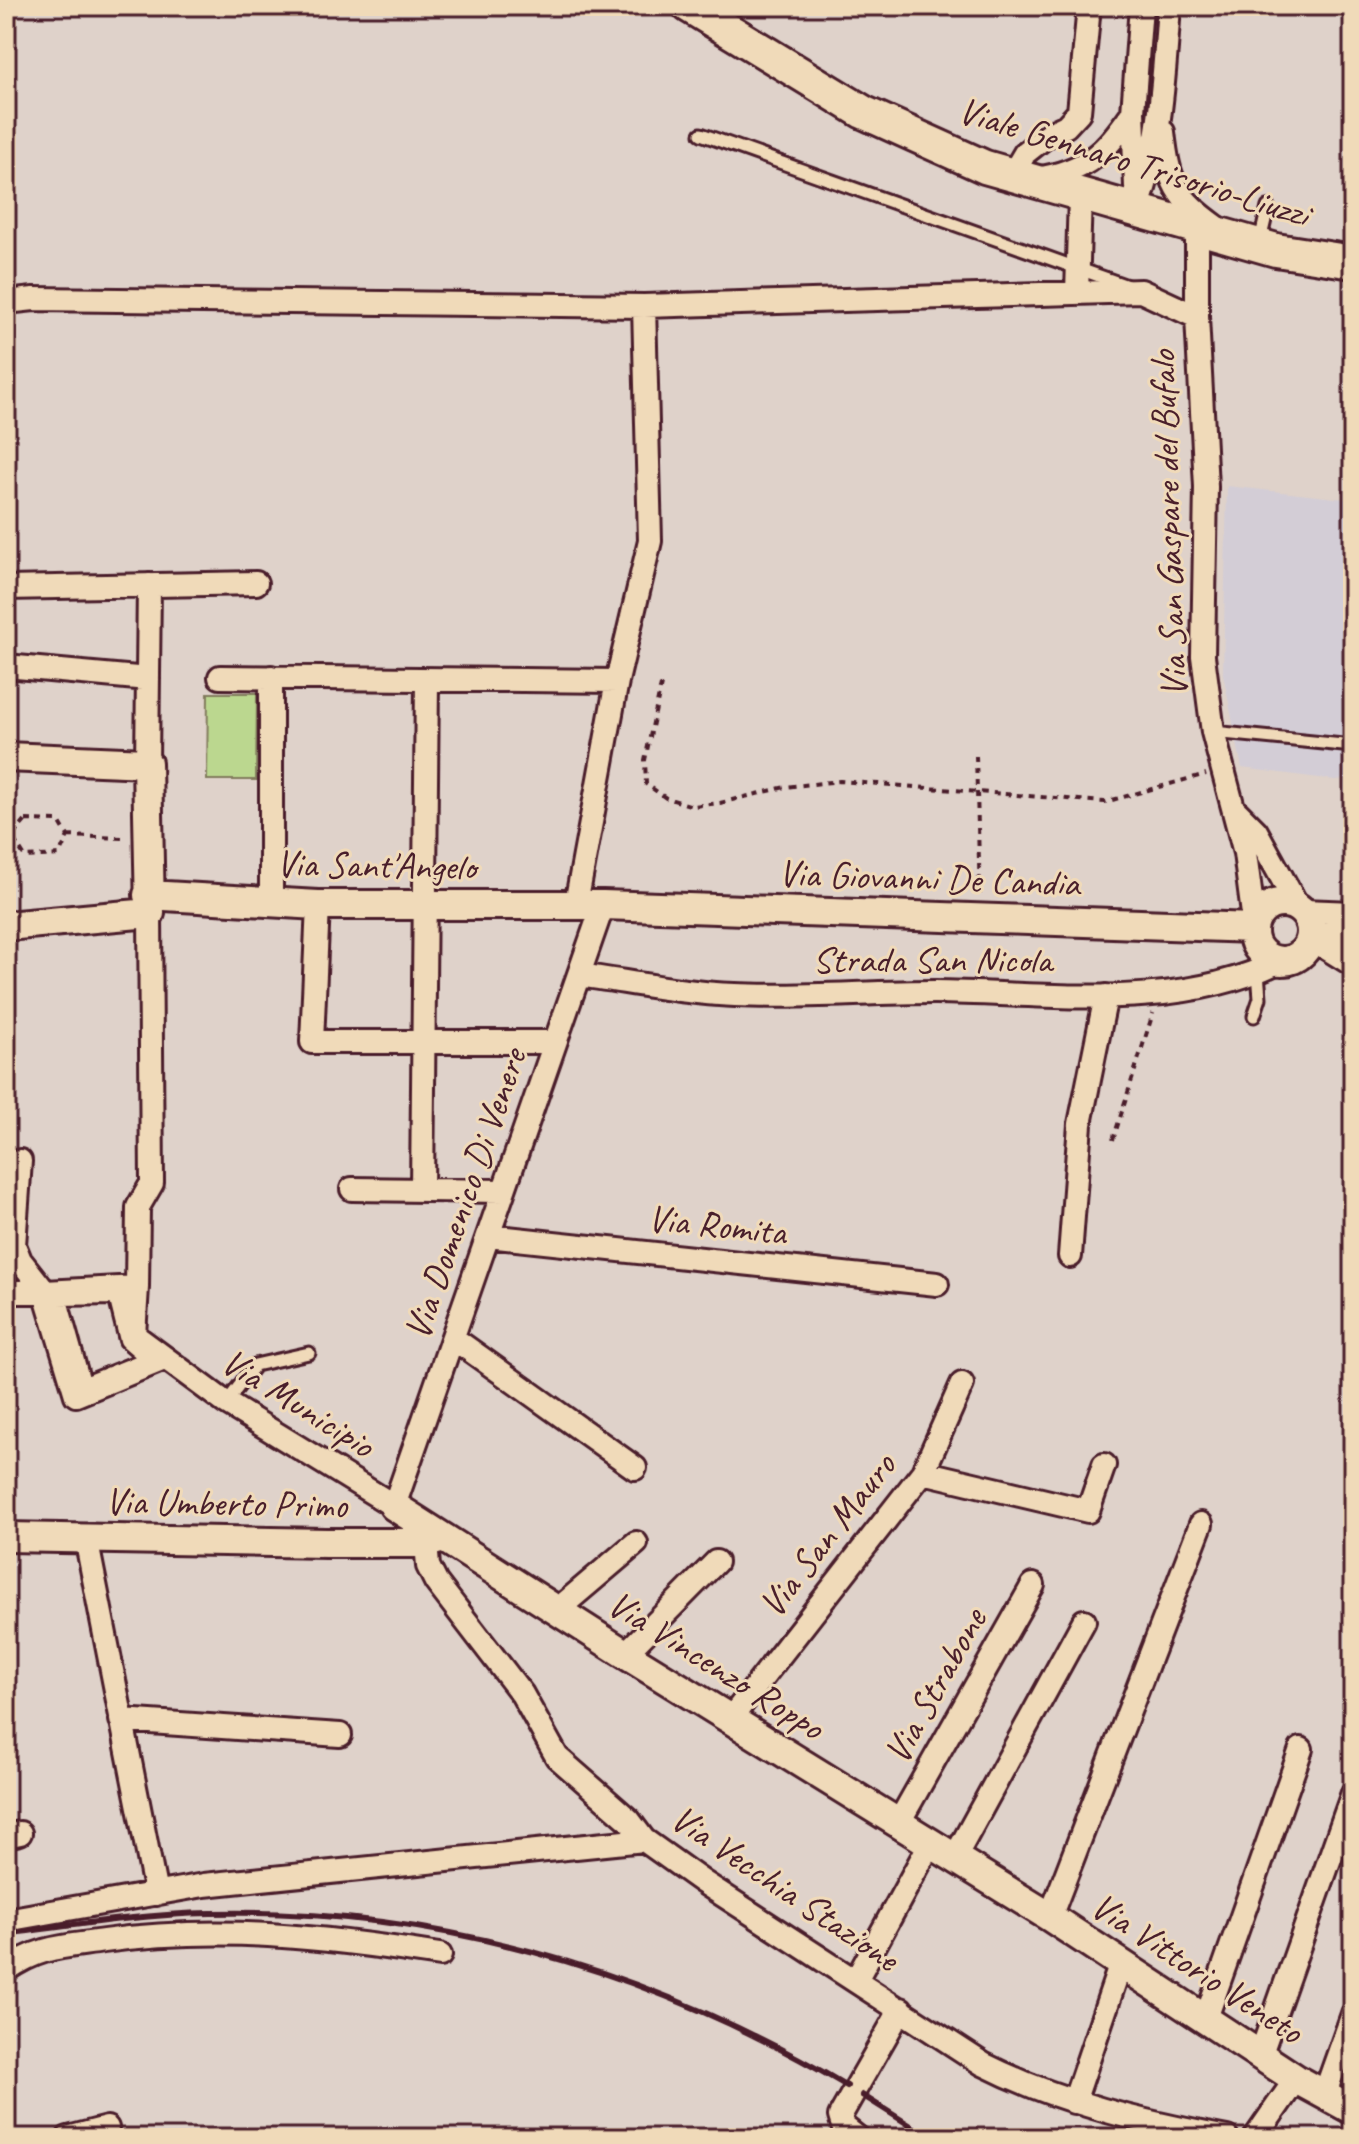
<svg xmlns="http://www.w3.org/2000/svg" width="1359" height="2144" font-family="Caveat,sans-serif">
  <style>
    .built { fill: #d3cdd6 }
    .grass { fill: #bbd78f; stroke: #827b5d; stroke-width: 2 }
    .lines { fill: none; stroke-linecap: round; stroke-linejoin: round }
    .service-casing { stroke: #4a1f2b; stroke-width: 17 }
    .pedestrian-casing { stroke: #4a1f2b; stroke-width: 22 }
    .minor-casing { stroke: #4a1f2b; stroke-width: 28 }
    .tertiary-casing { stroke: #4a1f2b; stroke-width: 34 }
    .secondary-casing { stroke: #4a1f2b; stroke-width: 38 }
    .path { stroke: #4a1f2b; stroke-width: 4; stroke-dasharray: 6 6; stroke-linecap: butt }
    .service { stroke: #f0dab9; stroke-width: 11 }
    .pedestrian { stroke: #f0dab9; stroke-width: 16 }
    .minor { stroke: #f0dab9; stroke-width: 22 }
    .tertiary { stroke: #f0dab9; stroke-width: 28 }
    .secondary { stroke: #f0dab9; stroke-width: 32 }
    .rail { stroke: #4a1f2b; stroke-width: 6 }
    .labels { text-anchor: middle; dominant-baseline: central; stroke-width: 6; stroke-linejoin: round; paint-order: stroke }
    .street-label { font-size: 38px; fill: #4a1f2b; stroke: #f0dab9 }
  </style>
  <rect width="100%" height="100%" fill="#dfd2ca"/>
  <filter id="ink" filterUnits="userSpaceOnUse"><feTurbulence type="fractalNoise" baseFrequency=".0125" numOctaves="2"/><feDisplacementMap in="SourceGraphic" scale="16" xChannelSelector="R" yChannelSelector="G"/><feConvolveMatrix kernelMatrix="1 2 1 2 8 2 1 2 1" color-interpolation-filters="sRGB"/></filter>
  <g filter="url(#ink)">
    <path class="built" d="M 1227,486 L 1353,500 L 1353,778 L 1335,780 L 1242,768 L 1223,674 Z"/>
    <path class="grass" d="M 208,693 L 257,693 L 256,780 L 207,780 Z"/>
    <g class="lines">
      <g class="service-casing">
        <path id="service" d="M 701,134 L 1130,287
          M 1260,241 L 1268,207
          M 1213,732 L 1353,746
          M 1254,1016 L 1260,998 L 1258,972
          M 226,1403 L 255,1365 L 309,1353"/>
      </g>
      <g class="pedestrian-casing">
        <path id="pedestrian" d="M 117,1296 L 128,1340 L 150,1359 L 83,1386 L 58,1297 Z"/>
      </g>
      <g class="minor-casing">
        <path id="minor" d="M 1163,132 C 1169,184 1175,197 1218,228
          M 1012,175 L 1025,153 L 1049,134 L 1066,126 L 1079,112 L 1089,6
          M 1037,179 C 1089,170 1104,153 1133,112
          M 1136,187 L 1133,112 L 1141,6
          M 1136,212 C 1161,146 1164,76 1169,6
          M 1197,230 L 1197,317 L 1206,487 L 1203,656 L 1213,732 L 1245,853 L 1254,922
          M 1077,293 L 1080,196
          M 6,302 L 34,299 L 644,306 L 1141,291 L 1197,317
          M 6,588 L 256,583
          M 6,666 L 148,679
          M 220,677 L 617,681
          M 147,763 L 149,585
          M 1237,812 L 1256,831 L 1298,907
          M 271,902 L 271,677
          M 576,904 L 617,681 L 650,541 L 644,306
          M 318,905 L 312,1042 L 555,1042
          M 1303,911 L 1353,913
          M 1311,935 L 1353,927
          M 579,975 C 630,982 683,993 735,995 C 801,998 868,992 935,992 C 1048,993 1175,1013 1280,961
          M 352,1189 L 503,1191
          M 422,1190 L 427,680
          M 488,1236 L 937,1284
          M 6,1245 L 14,1245 L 20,1161
          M 14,1245 L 20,1260 L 45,1292
          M 1070,1256 L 1080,1124 L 1106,996
          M 137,1287 L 138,1207 L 152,1183 L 150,913
          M 6,1292 L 45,1292
          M 453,1338 L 635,1468
          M 164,1359 L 76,1395 L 45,1292 L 137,1287 L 134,1335 L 226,1403 L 394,1506 L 603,905
          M 923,1472 L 1088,1511 L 1104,1465
          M 86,1538 L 156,1894
          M 426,1543 L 428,1566 L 436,1582 L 522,1694 L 557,1757 L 629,1820 L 644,1840 L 703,1882 L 983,2064 C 1060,2103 1142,2122 1227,2138
          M 557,1610 L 636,1543
          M 625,1654 L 716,1562
          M 731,1718 L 923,1472 L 962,1384
          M 121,1720 L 340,1735
          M 899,1822 L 1033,1585
          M 6,1836 L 20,1833
          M 955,1857 L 1084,1621
          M 1050,1917 L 1201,1524
          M 6,1920 L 204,1885 L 644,1840
          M 6,1970 C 41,1946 63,1947 104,1941 C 222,1925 324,1937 440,1955
          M 856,1980 L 931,1842
          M 1205,2021 L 1301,1749
          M 1260,2056 L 1353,1793
          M 1325,2093 L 1353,2014
          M 1074,2102 L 1121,1963
          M 68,2138 L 107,2128
          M 858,2138 L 843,2126 L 840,2116 L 901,2009
          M 1255,2138 L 1296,2079"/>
      </g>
      <g class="tertiary-casing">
        <path id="tertiary" d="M 6,757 L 147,763 L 150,913 L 6,926
          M 148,895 L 318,905 L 603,905 L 1253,928
          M1253 932a29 29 0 1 1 58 0a29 29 0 1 1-58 0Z
          M 1311,935 L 1353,961
          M 394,1506 L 625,1654 L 1050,1917 L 1296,2079 L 1353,2110
          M 6,1537 L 326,1543 L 426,1543 L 444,1538"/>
      </g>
      <g class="secondary-casing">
        <path id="secondary" d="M 689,6 L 863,112 L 985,167 L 1276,250 L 1353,262"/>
      </g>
      <path class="path" d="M 661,685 L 645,760 L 646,784 L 666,798 L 693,806 L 720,803 L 785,787 L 840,781 L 1105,802 L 1206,774
        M 976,756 L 980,897
        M 26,820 L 59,821 L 68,836 L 59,855 L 25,857 L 12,837 Z
        M 68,836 L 125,838
        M 1113,1140 L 1153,1013"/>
      <use href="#service" class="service"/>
      <use href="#pedestrian" class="pedestrian"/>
      <use href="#minor" class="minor"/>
      <use href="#tertiary" class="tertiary"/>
      <use href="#secondary" class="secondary"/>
      <path class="rail" d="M 6,1934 C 74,1925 143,1914 211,1913 C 440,1908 651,1970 847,2086
        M 862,2095 L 930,2138"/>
    </g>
  </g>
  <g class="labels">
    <g class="street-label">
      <text transform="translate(1134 162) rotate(17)">Viale Gennaro Trisorio-Liuzzi</text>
      <text transform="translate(1168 524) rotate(-92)">Via San Gaspare del Bufalo</text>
      <text transform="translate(376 865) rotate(1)">Via Sant'Angelo</text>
      <text transform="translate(929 878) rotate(2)">Via Giovanni De Candia</text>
      <text x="932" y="959">Strada San Nicola</text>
      <text transform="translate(465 1194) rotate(-71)">Via Domenico Di Venere</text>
      <text transform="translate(717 1225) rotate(6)">Via Romita</text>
      <text transform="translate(298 1403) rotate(32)">Via Municipio</text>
      <text transform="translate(226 1503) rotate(1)">Via Umberto Primo</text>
      <text transform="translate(827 1535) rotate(-52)">Via San Mauro</text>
      <text transform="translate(716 1665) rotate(32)">Via Vincenzo Roppo</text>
      <text transform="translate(935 1686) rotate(-61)">Via Strabone</text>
      <text transform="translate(785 1888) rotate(34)">Via Vecchia Stazione</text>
      <text transform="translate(1197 1968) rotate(33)">Via Vittorio Veneto</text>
    </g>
  </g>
  <rect width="1359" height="2144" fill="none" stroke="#f0dab9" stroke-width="32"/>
  <rect x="16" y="16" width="1327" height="2112" fill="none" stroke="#4a1f2b" stroke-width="3" filter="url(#ink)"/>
</svg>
